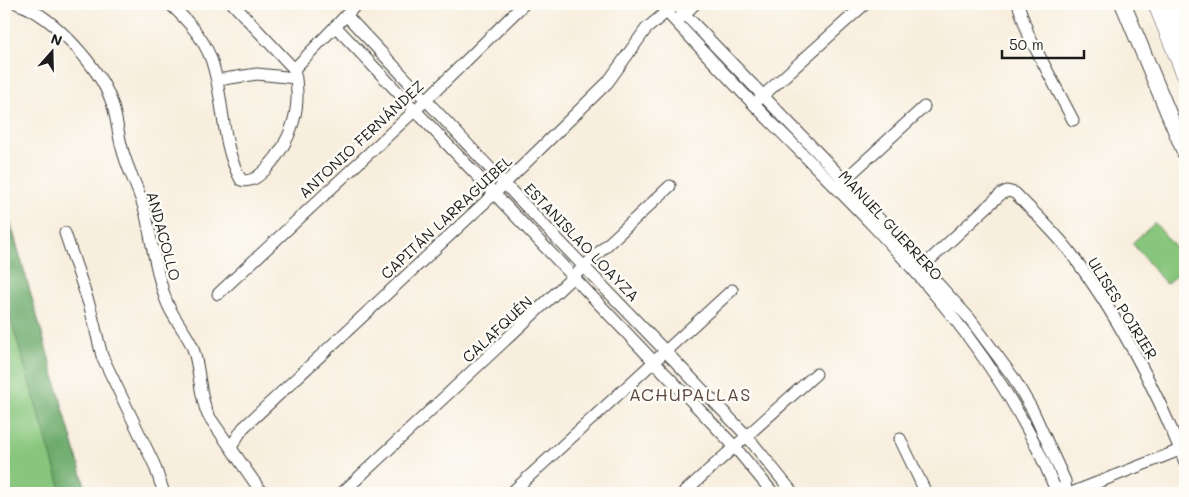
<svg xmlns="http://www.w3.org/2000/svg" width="1189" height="497" font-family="Mali,sans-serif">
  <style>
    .green { fill: #87c67c; stroke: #52714c }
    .forest { fill: #6dab6c; stroke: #446444 }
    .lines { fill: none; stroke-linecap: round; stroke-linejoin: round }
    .minor-casing { stroke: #3d3c39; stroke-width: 13 }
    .major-casing { stroke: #3d3c39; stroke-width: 17 }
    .highway-casing { stroke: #3d3c39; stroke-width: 19 }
    .minor { stroke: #fff; stroke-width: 11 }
    .major { stroke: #fff; stroke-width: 15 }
    .highway { stroke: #fff; stroke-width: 18 }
    .labels { text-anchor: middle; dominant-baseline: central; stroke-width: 5; stroke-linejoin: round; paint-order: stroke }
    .street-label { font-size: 15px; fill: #1c1c1c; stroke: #fdfcf7 }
    .quarter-label { font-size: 18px; letter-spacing: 1px; fill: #5e4a42; stroke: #fdfcf7 }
  </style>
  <rect width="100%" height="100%" fill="#fdfcf7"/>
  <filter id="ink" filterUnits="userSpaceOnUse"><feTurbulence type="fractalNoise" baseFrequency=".02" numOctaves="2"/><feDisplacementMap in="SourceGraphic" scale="10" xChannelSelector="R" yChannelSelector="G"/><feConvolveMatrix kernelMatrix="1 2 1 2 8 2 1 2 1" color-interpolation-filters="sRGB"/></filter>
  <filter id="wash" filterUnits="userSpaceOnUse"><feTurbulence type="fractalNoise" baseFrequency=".0096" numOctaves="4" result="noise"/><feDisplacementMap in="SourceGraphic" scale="20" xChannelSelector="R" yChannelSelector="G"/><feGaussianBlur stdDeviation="1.12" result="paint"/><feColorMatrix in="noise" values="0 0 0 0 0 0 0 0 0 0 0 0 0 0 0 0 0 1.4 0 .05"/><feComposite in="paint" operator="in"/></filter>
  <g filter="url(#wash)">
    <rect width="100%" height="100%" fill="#f8eede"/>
    <path class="green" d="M 4,199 L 87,493 L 4,493 Z
      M 1155,223 L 1185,259 L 1185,268 L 1166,284 L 1132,243 Z"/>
    <path class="forest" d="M 4,208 L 20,256 L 87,493 L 62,493 L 4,296 Z"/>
  </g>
  <g filter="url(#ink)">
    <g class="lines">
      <g class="minor-casing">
        <path id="minor" d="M 18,4 C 53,15 100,68 112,103 C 118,121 118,140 125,158 C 131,177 142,196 146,215 C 152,243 156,273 166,300 C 171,316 185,330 192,346 C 201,368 198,393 208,415 L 262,493
          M 170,4 C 187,20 203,37 211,59 C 225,98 220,143 241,180 C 252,183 259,176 267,168 C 292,141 303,106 294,69 L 357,4
          M 233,4 L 294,69
          M 659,4 C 698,45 736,87 776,127 C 884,236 996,342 1054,486 L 1063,493
          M 675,4 L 844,180 L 970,319 L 1013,377 L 1033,411 L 1065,481 L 1066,493
          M 1018,4 L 1029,36 L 1073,120
          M 346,15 L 518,198 L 746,435 L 793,493
          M 679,19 L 695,4
          M 335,26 L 734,446 L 773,493
          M 217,80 L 257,74 L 296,78
          M 756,102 L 865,4
          M 839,185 L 924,107
          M 65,233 L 90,307 L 102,356 L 154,464 L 164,493
          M 919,270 L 1001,194 L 1007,191 L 1015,193 C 1033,212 1054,231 1070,252 C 1119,317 1155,386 1185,462
          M 218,294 L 426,100 L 524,4
          M 900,439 L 926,493
          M 231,447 L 243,428 L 495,193 L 608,82 L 646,29 L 671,8
          M 342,493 L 670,186
          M 511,493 L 732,290
          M 683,493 L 816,374
          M 1071,493 L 1185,448"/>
      </g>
      <g class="major-casing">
        <path id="major" d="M 1123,4 L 1185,153"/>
      </g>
      <g class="highway-casing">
        <path id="highway" d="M 1157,4 L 1185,73
          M 1171,4 L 1181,31"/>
      </g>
      <use href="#minor" class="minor"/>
      <use href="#major" class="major"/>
      <use href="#highway" class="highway"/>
    </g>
  </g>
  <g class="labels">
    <g class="street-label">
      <text transform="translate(361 139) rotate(-43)">ANTONIO FERNÁNDEZ</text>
      <text transform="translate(446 217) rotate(-43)">CAPITÁN LARRAGUIBEL</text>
      <text transform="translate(891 225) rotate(47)">MANUEL GUERRERO</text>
      <text transform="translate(164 236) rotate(75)">ANDACOLLO</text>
      <text transform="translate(582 242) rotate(46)">ESTANISLAO LOAYZA</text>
      <text transform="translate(1123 308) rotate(58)">ULISES POIRIER</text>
      <text transform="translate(497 329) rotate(-43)">CALAFQUÉN</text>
    </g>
    <g class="quarter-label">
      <text x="690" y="394">ACHUPALLAS</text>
    </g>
  </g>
  <rect width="1189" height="497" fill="none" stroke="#fdfcf7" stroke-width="20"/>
  <g transform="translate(52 52) rotate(20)" stroke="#fdfcf7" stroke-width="4" paint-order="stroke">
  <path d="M0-4L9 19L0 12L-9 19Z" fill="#1c1c1c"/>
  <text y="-8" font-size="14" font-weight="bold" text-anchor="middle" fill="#1c1c1c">N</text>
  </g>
  <path d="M1002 50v8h82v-8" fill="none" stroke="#1c1c1c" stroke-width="2.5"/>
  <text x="1009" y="50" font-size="15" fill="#1c1c1c" stroke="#fdfcf7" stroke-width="4" paint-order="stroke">50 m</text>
</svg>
